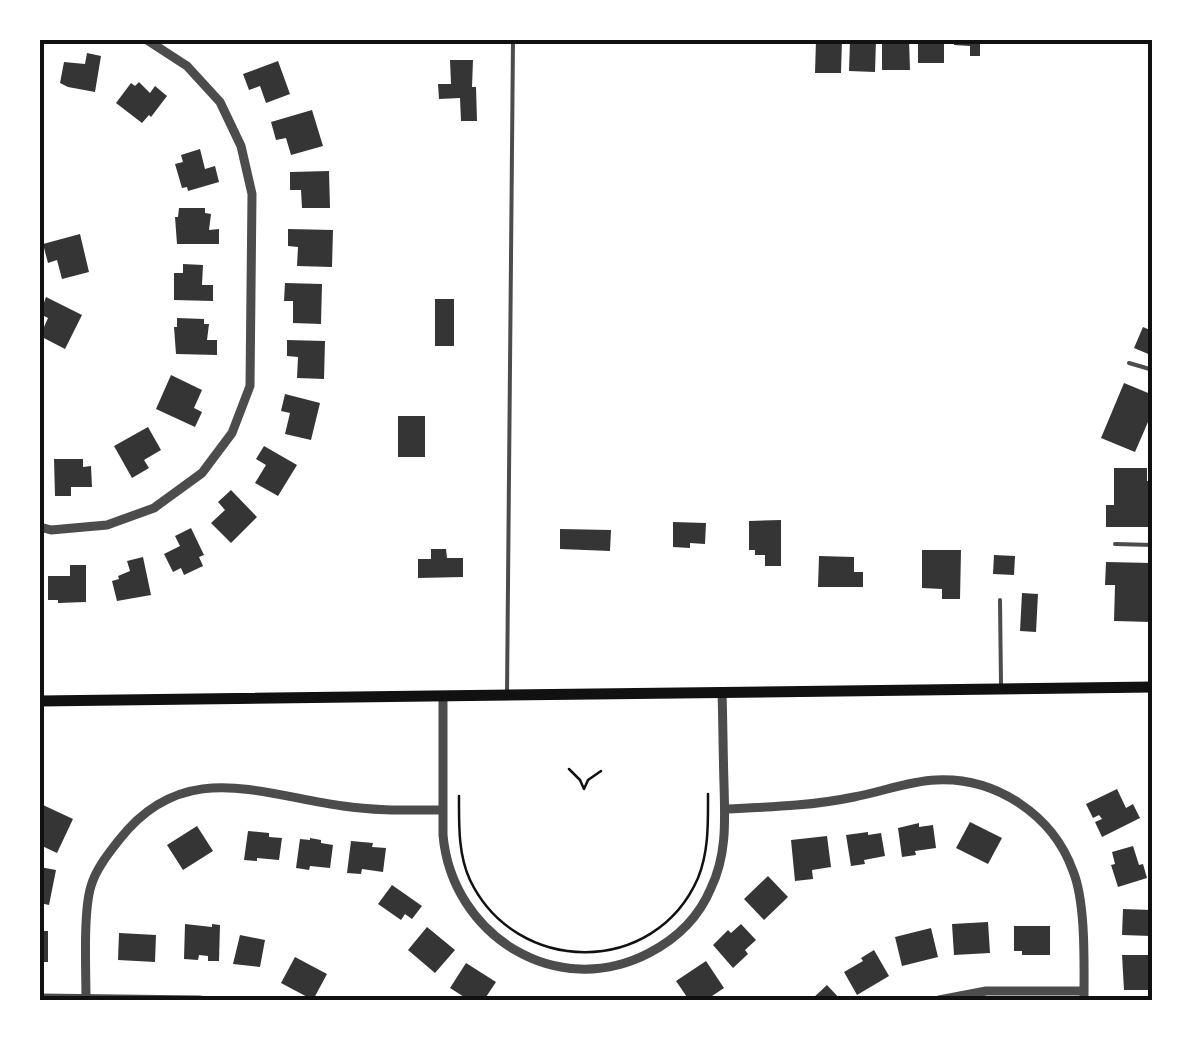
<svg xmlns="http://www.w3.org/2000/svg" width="1193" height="1040" font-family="Lora,serif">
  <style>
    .building { fill: #353535 }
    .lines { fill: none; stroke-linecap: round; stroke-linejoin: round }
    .path { stroke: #111; stroke-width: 2.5 }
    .service { stroke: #4c4c4c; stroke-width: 4 }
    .minor { stroke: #4c4c4c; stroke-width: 9 }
    .secondary { stroke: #111; stroke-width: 11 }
    .neatline { fill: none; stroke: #111; stroke-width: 4 }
  </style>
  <rect width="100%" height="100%" fill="#fff"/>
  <path class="building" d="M 816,40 L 842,40 L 841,73 L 815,73 Z
    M 850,40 L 876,40 L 875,72 L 849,71 Z
    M 882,40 L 909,40 L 910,70 L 882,70 Z
    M 918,40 L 944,40 L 944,63 L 918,63 Z
    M 954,40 L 980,40 L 980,56 L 970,56 L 970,46 L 954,45 Z
    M 87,53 L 101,56 L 95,92 L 68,87 L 60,83 L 64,62 L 85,64 Z
    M 450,60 L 473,60 L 472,87 L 476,87 L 477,121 L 461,121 L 460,98 L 439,99 L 438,84 L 451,84 Z
    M 278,61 L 290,94 L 266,103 L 260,86 L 249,90 L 243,74 Z
    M 139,82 L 150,93 L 155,86 L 167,96 L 151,117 L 149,115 L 142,123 L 116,103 L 131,83 L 135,86 Z
    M 312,110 L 323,146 L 291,155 L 286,138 L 276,140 L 271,122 Z
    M 200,149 L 205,169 L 215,166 L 219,182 L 188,191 L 187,187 L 182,188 L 175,164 L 183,162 L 181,155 Z
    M 329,171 L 330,208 L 302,208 L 301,190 L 290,190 L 290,172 Z
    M 179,208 L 205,208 L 205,213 L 211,214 L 209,230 L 219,229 L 219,244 L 177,244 L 175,217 L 178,217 Z
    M 288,229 L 333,230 L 332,267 L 297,266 L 298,247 L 288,246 Z
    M 80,234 L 89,272 L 62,279 L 57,260 L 48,263 L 43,244 Z
    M 183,264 L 203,265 L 202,285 L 213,285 L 213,301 L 174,300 L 174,273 L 183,273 Z
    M 285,283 L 322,284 L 321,324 L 293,323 L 293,301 L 284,301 Z
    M 46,297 L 82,315 L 65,349 L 40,336 L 48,318 L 40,314 Z
    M 435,299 L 454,299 L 454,346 L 435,346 Z
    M 177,318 L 204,319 L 204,324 L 209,324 L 207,340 L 217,340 L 217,355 L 176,354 L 174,327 L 177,327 Z
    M 1153,324 L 1153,356 L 1134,348 L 1143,327 L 1150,330 Z
    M 287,340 L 325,341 L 324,379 L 297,378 L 298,357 L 287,356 Z
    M 171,375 L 202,390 L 194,408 L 202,412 L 195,427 L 156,409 Z
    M 1124,383 L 1153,395 L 1153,424 L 1148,422 L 1135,452 L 1101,438 Z
    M 285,394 L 320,403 L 311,440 L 285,434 L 290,413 L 281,411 Z
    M 398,416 L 425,416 L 425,457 L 398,457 Z
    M 148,427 L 161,450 L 144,460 L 149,468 L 132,478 L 114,446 Z
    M 264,446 L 297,465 L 278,496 L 255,483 L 266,465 L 256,459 Z
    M 54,459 L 83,459 L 83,467 L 91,466 L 92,487 L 71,487 L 71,496 L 55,496 Z
    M 1114,468 L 1147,468 L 1147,481 L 1153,481 L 1153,527 L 1106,527 L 1106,505 L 1114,505 Z
    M 231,490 L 257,517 L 231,543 L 211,523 L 225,510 L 218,502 Z
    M 781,520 L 781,566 L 765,566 L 765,555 L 755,555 L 755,550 L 749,550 L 749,521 Z
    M 673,522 L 706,523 L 705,544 L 690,543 L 690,548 L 673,547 Z
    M 191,528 L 204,555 L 199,557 L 203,566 L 184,575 L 181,568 L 173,572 L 164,554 L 180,546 L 175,536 Z
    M 560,529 L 611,530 L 610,551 L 560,549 Z
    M 431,549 L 446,549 L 447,558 L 463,558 L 463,577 L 418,578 L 418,559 L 431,559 Z
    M 922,550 L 961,550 L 960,599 L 942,599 L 942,589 L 922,588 Z
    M 994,555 L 1015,556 L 1014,575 L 993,574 Z
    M 819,556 L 854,557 L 854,572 L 863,572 L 863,587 L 818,587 Z
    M 143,557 L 151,595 L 117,601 L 112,581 L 119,579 L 118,576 L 130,571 L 127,561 Z
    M 1106,562 L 1153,563 L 1151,622 L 1114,621 L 1115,585 L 1105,585 Z
    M 70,565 L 86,565 L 86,602 L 58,603 L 58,600 L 48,600 L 48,576 L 70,576 Z
    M 1022,593 L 1038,594 L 1036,632 L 1020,631 Z
    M 1117,789 L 1126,808 L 1133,804 L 1140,818 L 1102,837 L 1095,822 L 1102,819 L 1099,815 L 1093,818 L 1086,804 Z
    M 43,805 L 73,819 L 57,853 L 40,845 L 40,812 Z
    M 970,822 L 1002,838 L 988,864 L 956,848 Z
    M 919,823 L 919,827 L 933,825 L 936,848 L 915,851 L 916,855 L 902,857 L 898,828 Z
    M 197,826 L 213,851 L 183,870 L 167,845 Z
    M 248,831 L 269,833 L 269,837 L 282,838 L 279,860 L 257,858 L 257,861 L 244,860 Z
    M 868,832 L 868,835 L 881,833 L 885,856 L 864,860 L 865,864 L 851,866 L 846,835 Z
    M 827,836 L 831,867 L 812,870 L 813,879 L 795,881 L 791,840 Z
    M 310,838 L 321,840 L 321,843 L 333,845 L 330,868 L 310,866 L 309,870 L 296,868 L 300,839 L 310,840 Z
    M 351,841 L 373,843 L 372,847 L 386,848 L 383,872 L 362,869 L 361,874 L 347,873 Z
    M 1133,846 L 1139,865 L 1143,864 L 1147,878 L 1118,887 L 1111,865 L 1115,864 L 1112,852 Z
    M 40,867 L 56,870 L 49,905 L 40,903 Z
    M 768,876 L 788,897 L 764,920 L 744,899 Z
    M 392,885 L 422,906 L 412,919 L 405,914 L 401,920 L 378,904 Z
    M 1123,909 L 1152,910 L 1151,936 L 1122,935 Z
    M 988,922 L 990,953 L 954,955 L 952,924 Z
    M 185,924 L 212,927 L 212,924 L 220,925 L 219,961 L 208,961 L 208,956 L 199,955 L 198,960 L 184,959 Z
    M 741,924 L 756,940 L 745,950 L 748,954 L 733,968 L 713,945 L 728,930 L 731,933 Z
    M 1014,926 L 1050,926 L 1050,955 L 1022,955 L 1022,951 L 1014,951 Z
    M 427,927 L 455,950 L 435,973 L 408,950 Z
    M 931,928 L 938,957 L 902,966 L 895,937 Z
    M 40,931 L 48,931 L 48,962 L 40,962 Z
    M 119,933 L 156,935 L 155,962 L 118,960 Z
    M 240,935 L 265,940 L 260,967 L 233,964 Z
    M 874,950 L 889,976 L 857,995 L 844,972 L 863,961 L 861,958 Z
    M 1122,955 L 1153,955 L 1153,990 L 1124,990 Z
    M 295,957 L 327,974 L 313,1000 L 281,983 Z
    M 706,961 L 724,988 L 709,998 L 710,1000 L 689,1000 L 676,981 Z
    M 466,963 L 496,982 L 484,1000 L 469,1000 L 450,988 Z
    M 827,985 L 841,1000 L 811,1000 Z"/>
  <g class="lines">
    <path class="path" d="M 569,769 L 580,780 L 584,789 L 588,780 L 601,771
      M 459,796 C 459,824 458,854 470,880 C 516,976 655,977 698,878 C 709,851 708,822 708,794"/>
    <path class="service" d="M 1129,363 L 1153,370
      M 1115,544 L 1153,545
      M 1000,600 L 1001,684
      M 507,694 L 513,40"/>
    <path class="minor" d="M 40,527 L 51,530 L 107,525 L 154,508 L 202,473 L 232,433 L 250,386 L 252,194 L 241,146 L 220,102 L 187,66 L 147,40
      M 443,696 L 443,835 C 452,936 557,1001 649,953 C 676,939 699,917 711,888 C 727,855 725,820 724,784 C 723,753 723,723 722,692
      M 725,809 C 769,807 811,806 854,797 C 882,792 908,781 936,780 C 996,777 1053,815 1073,871 C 1086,903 1084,964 1084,1000
      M 40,998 L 200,1000
      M 86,1000 C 86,970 83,912 91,886 C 96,869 108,854 119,840 C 183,758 258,794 343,806 C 376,811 409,810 442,810
      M 939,1000 L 986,991 L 1084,991"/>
    <path class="secondary" d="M 40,701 L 1153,687"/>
  </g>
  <rect width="1193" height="1040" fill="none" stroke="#ffffff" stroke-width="85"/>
  <rect x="42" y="42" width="1108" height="956" class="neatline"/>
</svg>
